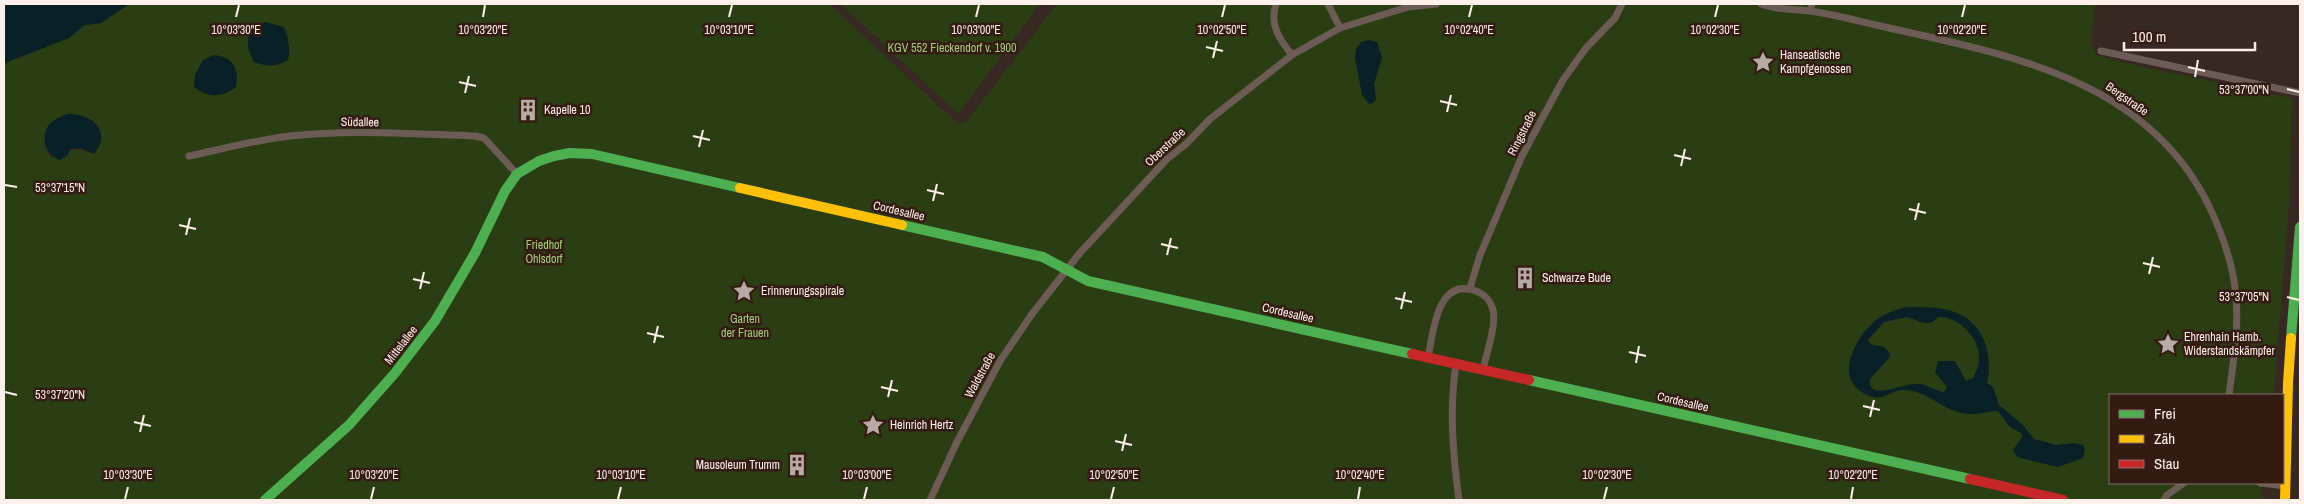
<svg xmlns="http://www.w3.org/2000/svg" width="2304" height="504" font-family="'Archivo Narrow',sans-serif">
  <style>
    .green { fill: #2b3d12; fill-rule: evenodd }
    .water { fill: #072126; fill-rule: evenodd }
    .lines { fill: none; stroke-linecap: round; stroke-linejoin: round }
    .street { stroke: #6d5c56; stroke-width: 7 }
    .fast { stroke: #4caf50; stroke-width: 10 }
    .slow { stroke: #ffc107; stroke-width: 10 }
    .jam { stroke: #c62828; stroke-width: 10 }
    .ticks { fill: none; stroke: #fef0ea; stroke-width: 2 }
    .labels { text-anchor: middle; dominant-baseline: central; stroke-width: 5; stroke-linejoin: round; paint-order: stroke }
    .park-label { font-size: 12px; fill: #a3d07b; stroke: #341b12 }
    .poi-label { font-size: 12px; fill: #fef0ea; stroke: #341b12; text-anchor: start }
    .street-label { font-size: 12px; fill: #fef0ea; stroke: #341b12 }
    .ticks-label { font-size: 12px; text-anchor: middle; fill: #fef0ea; stroke: #341b12; stroke-width: 5; stroke-linejoin: round; paint-order: stroke }
  </style>
  <rect width="100%" height="100%" fill="#372823"/>
  <path class="green" d="M 129,4 L 829,4 L 958,124 L 967,121 L 1057,4 L 2095,4 L 2091,43 L 2096,55 L 2139,66 L 2292,98 L 2289,206 L 2274,395 L 2110,395 L 2110,483 L 2263,483 L 2260,494 L 2268,500 L 4,500 L 4,65 L 10,61 L 69,38 L 85,25 L 101,23 ZM 45,138 L 99,147 L 94,153 C 71,148 73,148 51,158 L 46,150 Z
    M 841,4 L 1040,4 L 958,114 Z"/>
  <path class="water" d="M 4,4 L 129,4 L 101,23 L 85,25 L 69,38 L 10,61 L 4,65 Z
    M 265,22 L 284,27 C 288,38 291,48 288,60 C 275,67 268,67 254,62 C 247,49 246,42 251,28 Z
    M 1369,40 L 1377,42 L 1382,57 L 1374,84 L 1376,99 L 1373,103 L 1369,104 L 1362,95 L 1355,57 L 1356,49 L 1361,42 Z
    M 214,55 C 234,57 239,69 236,87 C 221,98 209,98 194,87 L 195,75 L 203,60 Z
    M 67,114 C 91,113 113,130 94,154 L 80,148 L 71,149 L 67,156 L 60,160 C 48,156 40,141 47,128 C 50,121 60,117 67,114 Z
    M 1906,307 C 1922,307 1941,306 1957,313 C 1985,325 1993,355 1987,383 L 1993,387 L 1999,405 L 2022,424 L 2034,439 L 2057,445 L 2075,443 L 2083,445 L 2085,449 L 2083,458 L 2058,467 L 2017,457 L 2013,450 L 2022,437 L 2021,433 L 2010,427 L 1998,411 C 1985,412 1974,416 1961,413 C 1941,408 1927,391 1905,390 C 1887,389 1884,406 1862,392 C 1834,376 1857,336 1875,321 C 1884,314 1894,310 1906,307 ZM 1907,317 C 1919,320 1928,329 1938,317 C 1958,316 1977,335 1979,355 C 1980,363 1977,371 1973,378 L 1966,381 L 1955,361 L 1938,361 L 1935,372 L 1947,387 L 1944,392 C 1935,391 1928,385 1919,384 C 1906,382 1867,403 1870,379 L 1889,358 L 1890,354 L 1884,347 L 1870,344 L 1868,340 L 1884,322 Z"/>
  <g class="lines">
    <path class="street" d="M 1276,4 C 1269,25 1280,40 1292,55
      M 1328,4 L 1340,28
      M 1761,4 C 1777,10 1793,9 1810,11 C 1832,14 1854,20 1876,25 C 2003,54 2144,76 2208,204 C 2222,233 2234,265 2236,298 C 2239,330 2233,363 2229,395
      M 1810,11 L 1812,4
      M 2101,51 L 2300,93
      M 189,156 C 222,149 256,140 290,136 C 351,129 414,134 475,136 L 484,138 L 517,174
      M 1470,288 L 1480,255 L 1522,156 L 1544,115 L 1563,80 L 1586,48 L 1615,18 L 1622,4
      M 1428,358 C 1433,333 1437,276 1476,291 C 1484,294 1491,301 1493,310 C 1497,324 1486,354 1483,370
      M 1456,364 C 1449,409 1453,455 1459,500
      M 2260,483 L 2286,486
      M 930,500 L 957,442 L 1000,361 L 1032,314 L 1079,254 L 1167,159 L 1186,144 L 1210,119 L 1292,55 L 1340,28 L 1408,7 L 1436,4
      M 2164,500 L 2167,495 L 2184,483"/>
    <path class="fast" d="M 902,225 L 1043,257 L 1088,281 L 1412,354
      M 2291,338 L 2300,227
      M 1529,380 L 1970,479
      M 265,500 L 349,425 L 395,373 L 435,321 L 475,253 L 505,191 L 517,174 L 539,161 L 554,156 L 570,153 L 592,154 L 740,188"/>
    <path class="slow" d="M 740,188 L 902,225
      M 2285,500 L 2288,383 L 2291,338"/>
    <path class="jam" d="M 1412,354 L 1529,380
      M 1970,479 L 2063,500"/>
  </g>
  <path class="ticks" d="M 236,17 L 239,5M 483,17 L 485,5M 729,17 L 732,5M 976,17 L 979,5M 1222,17 L 1225,5M 1469,17 L 1472,5M 1715,17 L 1718,5M 1962,17 L 1965,5M 1206,47 L 1223,51M 1213,58 L 1217,41M 2188,67 L 2205,71M 2195,77 L 2198,60M 459,82 L 476,86M 2287,89 L 2299,92M 465,93 L 469,76M 1440,101 L 1457,105M 1447,112 L 1451,95M 693,136 L 710,140M 699,147 L 703,130M 1674,155 L 1691,159M 1681,166 L 1685,149M 5,185 L 17,187M 927,190 L 944,194M 933,201 L 937,184M 1909,209 L 1926,213M 1915,220 L 1919,203M 179,225 L 196,229M 186,235 L 190,218M 1161,244 L 1178,248M 1167,255 L 1171,238M 2143,263 L 2160,267M 2149,274 L 2153,257M 413,279 L 430,283M 420,289 L 424,272M 2287,297 L 2299,300M 1395,298 L 1412,302M 1401,309 L 1405,292M 647,333 L 664,337M 654,343 L 658,326M 1629,352 L 1646,356M 1636,363 L 1639,346M 881,387 L 898,391M 5,392 L 17,395M 888,397 L 892,380M 1863,406 L 1880,410M 1870,417 L 1874,400M 134,422 L 151,426M 140,432 L 144,415M 1115,441 L 1132,445M 1122,451 L 1126,434M 125,499 L 128,487M 371,499 L 374,487M 618,499 L 621,487M 864,499 L 867,487M 1111,499 L 1114,487M 1358,499 L 1360,487M 1604,499 L 1607,487M 1851,499 L 1853,487"/>
  <defs>
    <g id="sight-bare" transform="scale(1.725)"><path d="M0-6L1.8-2.2L6-1.7L2.9 1.2L3.7 5.4L0 3.3L-3.7 5.4L-2.9 1.2L-6-1.7L-1.8-2.2Z" fill="#b8aaa4" stroke="#341b12" stroke-width="2.5" paint-order="stroke"/></g>
    <g id="building-bare" transform="scale(1.725)"><path d="M-4-6H4V6H1V3H-1V6H-4ZM-2.5-4.3h1.7v1.8h-1.7ZM.8-4.3h1.7v1.8H.8ZM-2.5-1h1.7V.8h-1.7ZM.8-1h1.7V.8H.8Z" fill="#b8aaa4" stroke="#341b12" stroke-width="2.5" paint-order="stroke"/></g>
  </defs>
  <g fill-rule="evenodd">
    <use href="#sight-bare" x="1763" y="62"/>
    <use href="#building-bare" x="528" y="110"/>
    <use href="#building-bare" x="1525" y="278"/>
    <use href="#sight-bare" x="744" y="291"/>
    <use href="#sight-bare" x="2168" y="344"/>
    <use href="#sight-bare" x="873" y="425"/>
    <use href="#building-bare" x="797" y="465"/>
  </g>
  <g class="labels">
    <g class="park-label">
      <text x="952" y="48">KGV 552 Fieckendorf v. 1900</text>
      <text x="544" y="245">Friedhof<tspan x="544" dy="14">Ohlsdorf</tspan></text>
      <text x="745" y="319">Garten<tspan x="745" dy="14">der Frauen</tspan></text>
    </g>
    <g class="poi-label">
      <text x="1780" y="55">Hanseatische<tspan x="1780" dy="14">Kampfgenossen</tspan></text>
      <text x="544" y="110">Kapelle 10</text>
      <text x="1542" y="278">Schwarze Bude</text>
      <text x="761" y="291">Erinnerungsspirale</text>
      <text x="2184" y="337">Ehrenhain Hamb.<tspan x="2184" dy="14">Widerstandskämpfer</tspan></text>
      <text x="890" y="425">Heinrich Hertz</text>
      <text x="780" y="465" text-anchor="end">Mausoleum Trumm</text>
    </g>
    <g class="street-label">
      <text transform="translate(2127 99) rotate(35)">Bergstraße</text>
      <text transform="translate(360 122) rotate(1)">Südallee</text>
      <text transform="translate(1522 133) rotate(-63)">Ringstraße</text>
      <text transform="translate(1165 147) rotate(-43)">Oberstraße</text>
      <text transform="translate(899 211) rotate(13)">Cordesallee</text>
      <text transform="translate(1288 313) rotate(13)">Cordesallee</text>
      <text transform="translate(401 345) rotate(-52)">Mittelallee</text>
      <text transform="translate(980 375) rotate(-61)">Waldstraße</text>
      <text transform="translate(1683 402) rotate(13)">Cordesallee</text>
    </g>
  </g>
  <g class="ticks-label">
    <text x="236" y="34">10°03'30"E</text>
    <text x="483" y="34">10°03'20"E</text>
    <text x="729" y="34">10°03'10"E</text>
    <text x="976" y="34">10°03'00"E</text>
    <text x="1222" y="34">10°02'50"E</text>
    <text x="1469" y="34">10°02'40"E</text>
    <text x="1715" y="34">10°02'30"E</text>
    <text x="1962" y="34">10°02'20"E</text>
    <text x="2244" y="94">53°37'00"N</text>
    <text x="60" y="192">53°37'15"N</text>
    <text x="2244" y="301">53°37'05"N</text>
    <text x="60" y="399">53°37'20"N</text>
    <text x="128" y="479">10°03'30"E</text>
    <text x="374" y="479">10°03'20"E</text>
    <text x="621" y="479">10°03'10"E</text>
    <text x="867" y="479">10°03'00"E</text>
    <text x="1114" y="479">10°02'50"E</text>
    <text x="1360" y="479">10°02'40"E</text>
    <text x="1607" y="479">10°02'30"E</text>
    <text x="1853" y="479">10°02'20"E</text>
  </g>
  <rect width="2304" height="504" fill="none" stroke="#fef0ea" stroke-width="10"/>
  <rect x="2109" y="394" width="175" height="90" fill="#341b12" stroke="#857068"/>
  <rect x="2119" y="410" width="25" height="8" fill="#4caf50" stroke="#857068"/>
  <text x="2154" y="419" font-size="15" fill="#fef0ea">Frei</text>
  <rect x="2119" y="435" width="25" height="8" fill="#ffc107" stroke="#857068"/>
  <text x="2154" y="444" font-size="15" fill="#fef0ea">Zäh</text>
  <rect x="2119" y="460" width="25" height="8" fill="#c62828" stroke="#857068"/>
  <text x="2154" y="469" font-size="15" fill="#fef0ea">Stau</text>
  <path d="M2124 42v8h131v-8" fill="none" stroke="#fef0ea" stroke-width="2.5"/>
  <text x="2132" y="42" font-size="15" fill="#fef0ea" stroke="#341b12" stroke-width="4" paint-order="stroke">100 m</text>
</svg>
